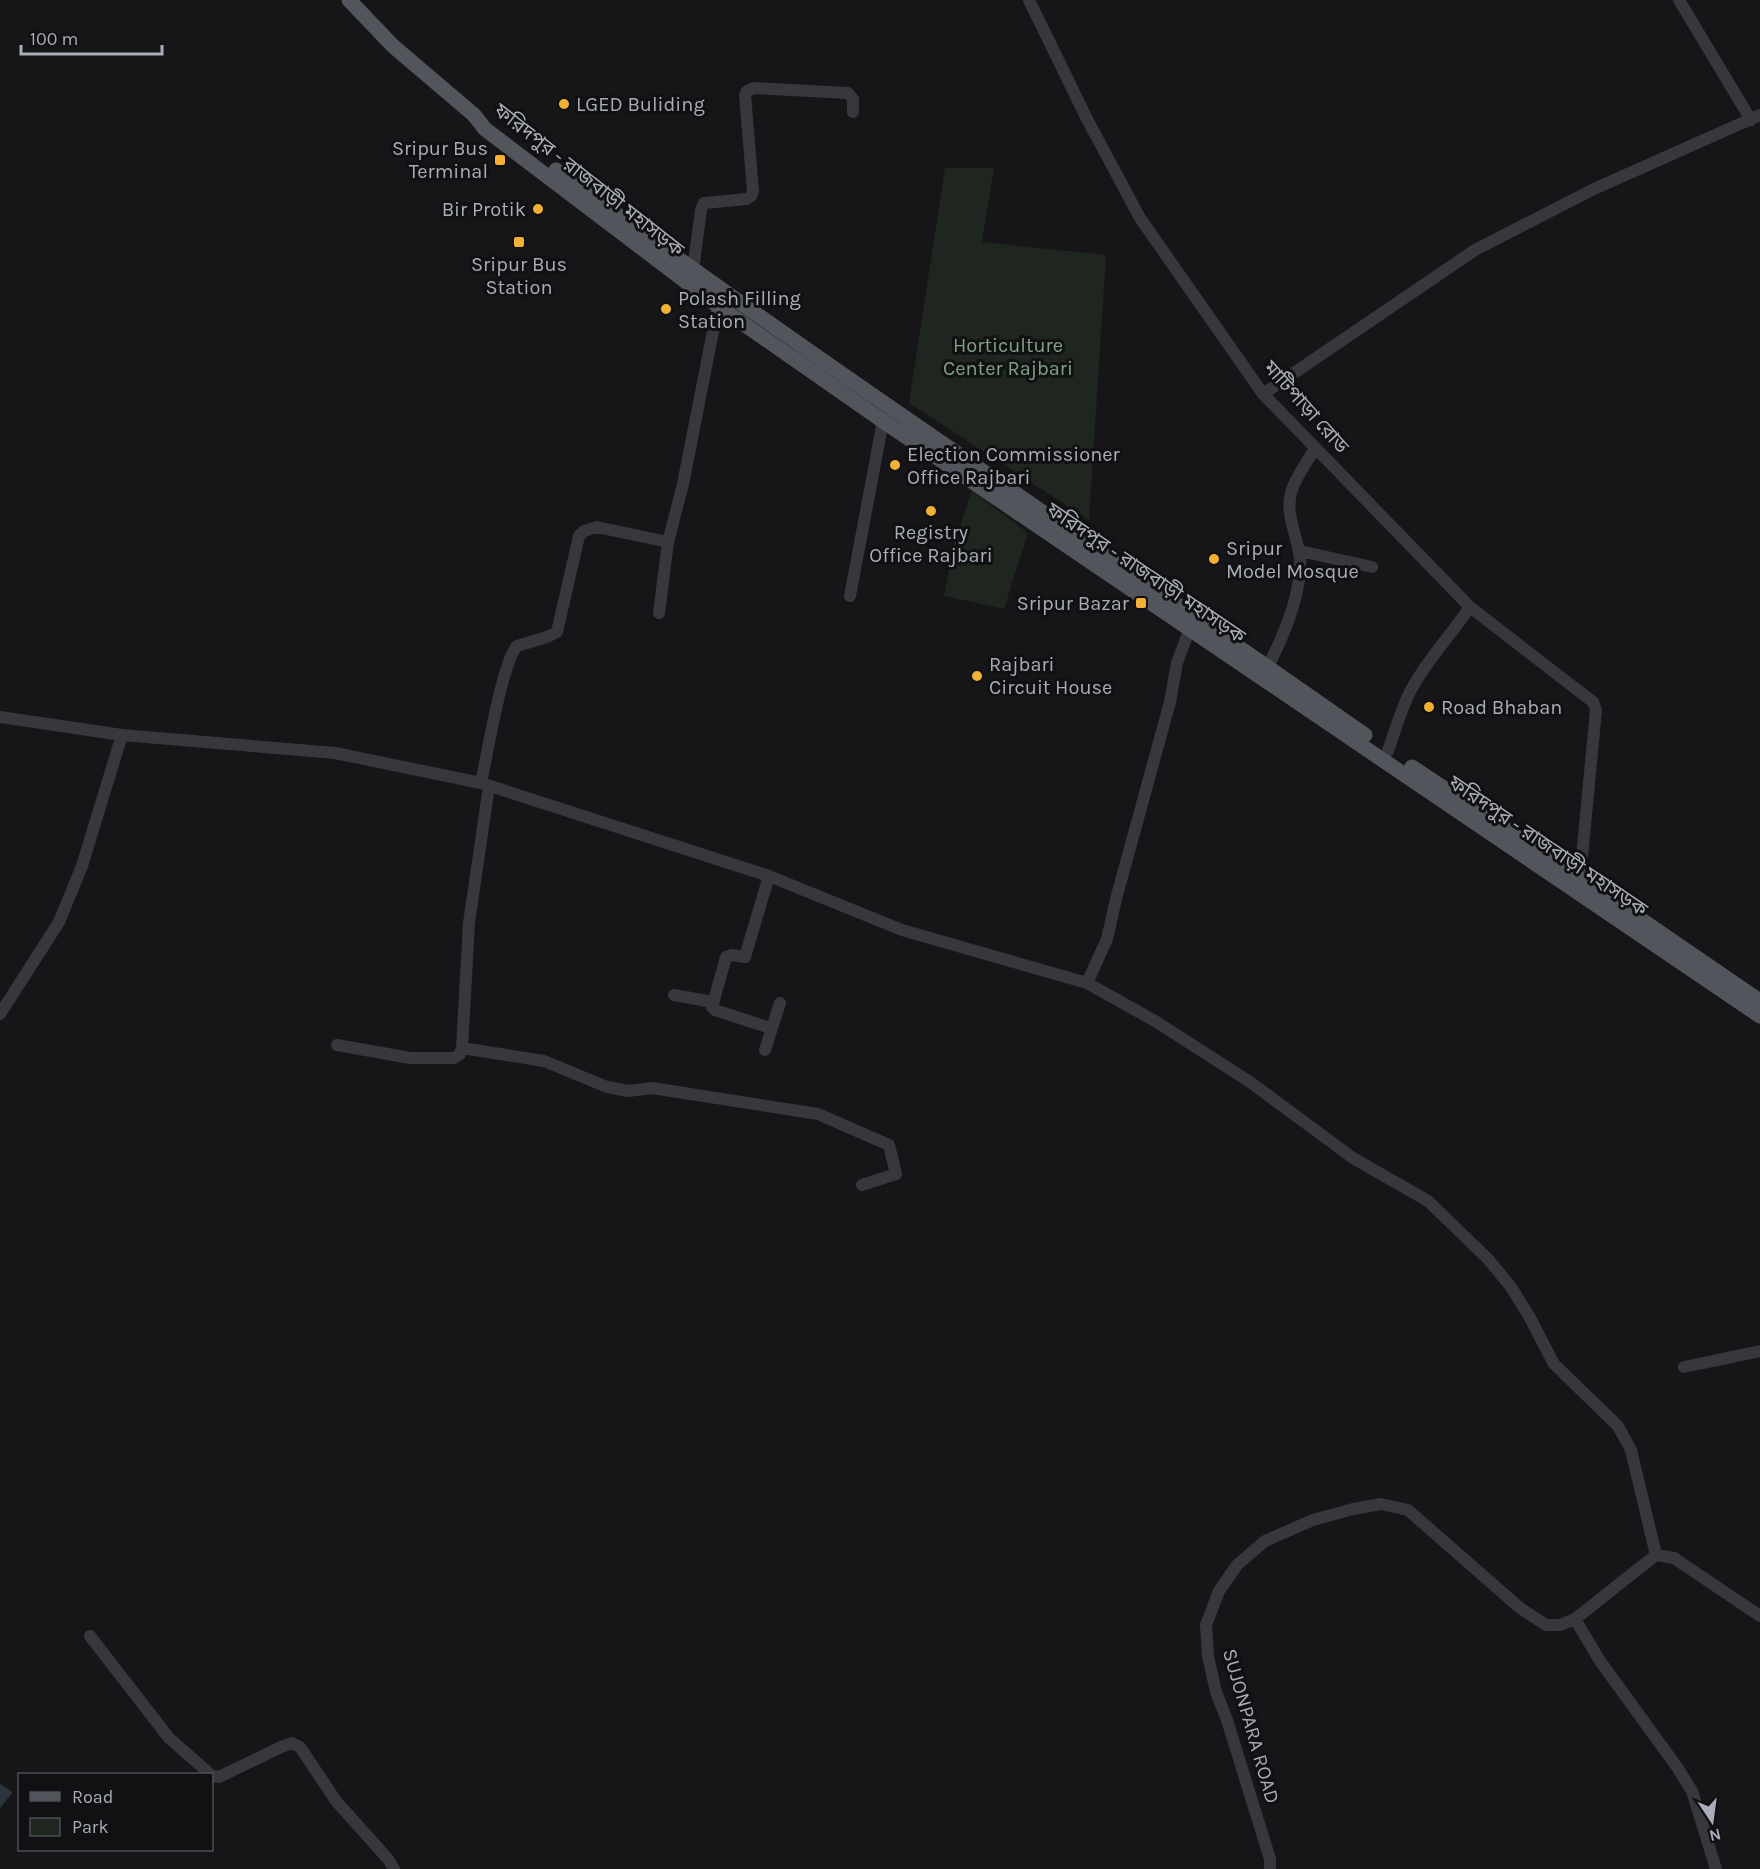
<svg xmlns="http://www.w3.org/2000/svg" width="1760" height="1869" font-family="Karla,'Noto Sans Bengali',sans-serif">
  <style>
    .green { fill: #1e261f }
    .water { fill: #2c353c }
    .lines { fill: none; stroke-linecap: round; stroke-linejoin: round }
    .minor { stroke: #37383d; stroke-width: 12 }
    .major { stroke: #53555c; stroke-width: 15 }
    .poi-dot { fill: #f2b134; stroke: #111113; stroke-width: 2 }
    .labels { text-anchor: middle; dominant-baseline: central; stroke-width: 6; stroke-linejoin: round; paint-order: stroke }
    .poi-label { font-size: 20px; fill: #a8adb8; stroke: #111113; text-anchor: start }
    .street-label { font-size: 20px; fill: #a8adb8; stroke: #111113 }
    .park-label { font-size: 20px; fill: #7fa381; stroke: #111113 }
  </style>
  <rect width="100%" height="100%" fill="#161618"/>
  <path class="green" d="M 945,168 L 994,168 L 982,242 L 1106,255 L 1089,520 L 909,403 Z
    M 972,491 L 1028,533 L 1004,609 L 944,596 L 954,543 Z"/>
  <path class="water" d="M 0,1784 L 13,1792 L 0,1808 Z"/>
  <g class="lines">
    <path class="minor" d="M 1029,0 L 1087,119 L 1140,218 L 1263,394 L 1470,607 C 1451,635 1427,660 1411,690 C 1401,709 1395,731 1388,751
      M 1679,0 L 1751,120
      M 693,270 L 701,210 L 704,203 L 747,199 L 751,196 L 753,191 L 745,95 L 747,91 L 754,88 L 848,93 L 853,99 L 853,112
      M 1263,394 L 1475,250 L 1594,189 L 1760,115
      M 1300,551 L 1372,567
      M 850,596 L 883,421
      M 1470,607 L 1593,702 L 1596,710 L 1580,878
      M 659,613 L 668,542
      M 1268,667 C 1283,636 1297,605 1300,571 C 1303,545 1284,518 1291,493 C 1294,479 1308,461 1315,448
      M 0,717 L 122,735 L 335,753 L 481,783 L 769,876 L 902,930 L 1087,983 L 1155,1021 L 1250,1082 L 1353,1158 L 1428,1201 L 1488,1259 L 1511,1287 L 1529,1316 L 1554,1364 L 1618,1426 L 1631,1450 L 1656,1555
      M 481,783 C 487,756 502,663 517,646 L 547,637 L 557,632 L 579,536 L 584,531 L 597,527 L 668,542 L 683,484 L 718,306 L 722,300
      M 769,876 L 745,957 L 732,955 L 726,957 L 712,1007 L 715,1010 L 770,1028
      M 1087,983 L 1107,939 L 1116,899 L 1170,702 L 1177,663 L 1190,628
      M 674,995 L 713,1002
      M 0,1014 L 59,922 L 82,866 L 122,735
      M 337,1045 L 410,1058 L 454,1058 L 460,1054 L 462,1048 L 469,923 L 489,786
      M 462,1048 L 544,1061 L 607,1087 L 628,1091 L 652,1088 L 818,1114 L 889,1145 L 896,1174 L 862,1185
      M 765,1050 L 780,1003
      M 1684,1367 L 1760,1351
      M 1575,1619 L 1600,1661 L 1677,1767 L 1692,1791 L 1716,1869
      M 90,1636 L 169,1738 L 210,1774
      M 212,1776 L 219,1777 L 281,1747 L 292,1743 L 300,1747 L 336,1801 L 388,1859 L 394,1869
      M 1270,1869 L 1270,1859 L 1227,1720 L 1216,1692 L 1208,1656 L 1206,1625 L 1219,1591 L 1237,1565 L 1265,1541 L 1313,1520 L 1353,1509 L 1381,1504 L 1408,1510 L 1520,1608 L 1546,1625 L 1560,1625 L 1575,1619 L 1656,1555 L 1674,1558 L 1760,1616"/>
    <path class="major" d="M 349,0 L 393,46 L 474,115 L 485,129 L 718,306 L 883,421 L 1760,1016
      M 556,170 C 821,365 1096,546 1365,735
      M 1412,767 L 1630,912 L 1760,1001"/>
  </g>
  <g class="poi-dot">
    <circle cx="564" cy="104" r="6"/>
    <rect x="494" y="154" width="12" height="12" rx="3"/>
    <circle cx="538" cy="209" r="6"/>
    <rect x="513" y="236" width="12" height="12" rx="3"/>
    <circle cx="666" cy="309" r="6"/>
    <circle cx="895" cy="465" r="6"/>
    <circle cx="931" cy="511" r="6"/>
    <circle cx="1214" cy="559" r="6"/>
    <rect x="1135" y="597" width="12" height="12" rx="3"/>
    <circle cx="977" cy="676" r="6"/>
    <circle cx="1429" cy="707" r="6"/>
  </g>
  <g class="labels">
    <g class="poi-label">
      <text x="576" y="104">LGED Buliding</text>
      <text x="488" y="148" text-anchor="end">Sripur Bus<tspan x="488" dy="23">Terminal</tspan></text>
      <text x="526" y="209" text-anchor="end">Bir Protik</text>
      <text x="519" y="264" text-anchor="middle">Sripur Bus<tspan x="519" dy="23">Station</tspan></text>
      <text x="678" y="298">Polash Filling<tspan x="678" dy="23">Station</tspan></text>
      <text x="907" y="454">Election Commissioner<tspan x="907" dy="23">Office Rajbari</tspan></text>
      <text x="931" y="532" text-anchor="middle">Registry<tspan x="931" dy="23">Office Rajbari</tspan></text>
      <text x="1226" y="548">Sripur<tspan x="1226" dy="23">Model Mosque</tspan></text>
      <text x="1129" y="603" text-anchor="end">Sripur Bazar</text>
      <text x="989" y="664">Rajbari<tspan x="989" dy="23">Circuit House</tspan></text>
      <text x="1441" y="707">Road Bhaban</text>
    </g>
    <g class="street-label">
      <text transform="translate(589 180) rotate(38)">ফরিদপুর - রাজবাড়ী মহাসড়ক</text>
      <text transform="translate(1306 407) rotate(48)">মাটিপাড়া রোড</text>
      <text transform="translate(1146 573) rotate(34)">ফরিদপুর - রাজবাড়ী মহাসড়ক</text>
      <text transform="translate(1548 846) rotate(34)">ফরিদপুর - রাজবাড়ী মহাসড়ক</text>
      <text transform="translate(1251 1726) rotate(74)">SUJONPARA ROAD</text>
    </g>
    <g class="park-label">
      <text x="1008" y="345">Horticulture<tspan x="1008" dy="23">Center Rajbari</tspan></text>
    </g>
  </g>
  <rect x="18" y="1773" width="195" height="78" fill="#111113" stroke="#4d4f55" stroke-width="1.5"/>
  <rect x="30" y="1792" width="30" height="9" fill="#53555c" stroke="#4d4f55" stroke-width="1.5"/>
  <text x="72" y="1803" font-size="18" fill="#a8adb8">Road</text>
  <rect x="30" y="1818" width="30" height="18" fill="#1e261f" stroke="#4d4f55" stroke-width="1.5"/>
  <text x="72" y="1833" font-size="18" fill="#a8adb8">Park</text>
  <g transform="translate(1712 1821) rotate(167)" stroke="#111113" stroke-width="4.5" paint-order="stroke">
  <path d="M0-4.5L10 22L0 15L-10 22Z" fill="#a8adb8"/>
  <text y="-9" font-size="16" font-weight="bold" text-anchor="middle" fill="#a8adb8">N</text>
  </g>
  <path d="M21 45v9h141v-9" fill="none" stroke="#a8adb8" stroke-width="3"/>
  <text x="30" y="45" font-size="18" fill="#a8adb8" stroke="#111113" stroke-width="4.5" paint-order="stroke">100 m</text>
</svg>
